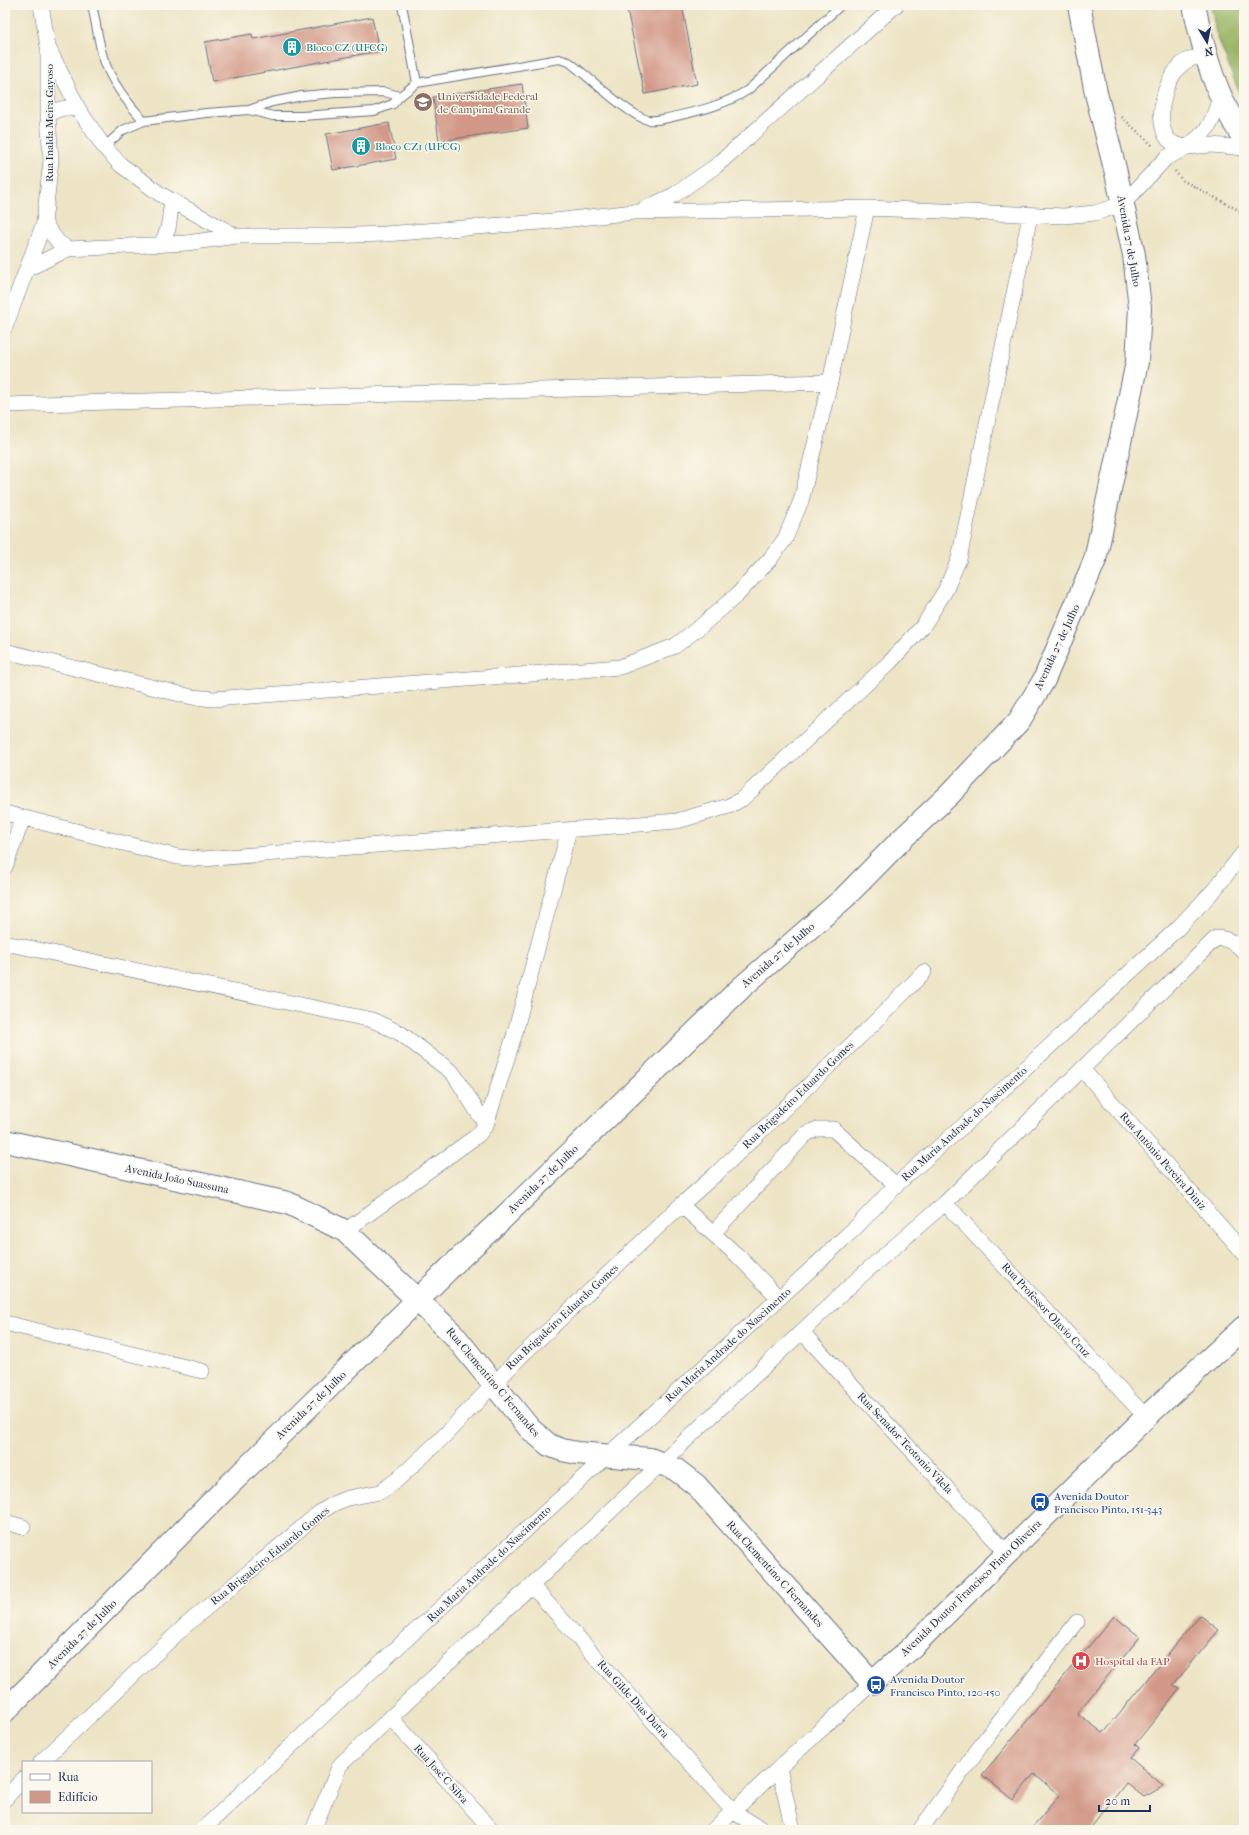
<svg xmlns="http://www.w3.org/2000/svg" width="1249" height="1835" font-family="'IM FELL French Canon',serif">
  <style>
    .forest { fill: #9bb668; stroke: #5b7263 }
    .building { fill: #d29786 }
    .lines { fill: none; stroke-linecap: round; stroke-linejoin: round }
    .lane-casing { stroke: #646e82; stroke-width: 10 }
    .street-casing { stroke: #646e82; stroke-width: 16 }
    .secondary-casing { stroke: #646e82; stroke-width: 24 }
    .path { stroke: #646e82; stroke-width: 2.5; stroke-dasharray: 1 3; stroke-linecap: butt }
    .lane { stroke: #fff; stroke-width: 8 }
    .street { stroke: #fff; stroke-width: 15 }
    .secondary { stroke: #fff; stroke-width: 22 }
    .labels { text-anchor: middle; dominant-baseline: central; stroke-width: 3; stroke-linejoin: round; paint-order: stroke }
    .culture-label { font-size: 11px; fill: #0d838f; stroke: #fbf7ec; text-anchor: start }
    .education-label { font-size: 11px; fill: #785e54; stroke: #fbf7ec; text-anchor: start }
    .street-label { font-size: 11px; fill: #1b2f5e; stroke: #fbf7ec }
    .transit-label { font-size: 11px; fill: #164399; stroke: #fbf7ec; text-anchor: start }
    .health-label { font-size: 11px; fill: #be3a42; stroke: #fbf7ec; text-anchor: start }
  </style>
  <rect width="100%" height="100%" fill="#fbf7ec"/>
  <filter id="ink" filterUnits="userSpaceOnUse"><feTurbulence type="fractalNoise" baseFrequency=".025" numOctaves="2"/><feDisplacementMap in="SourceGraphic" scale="8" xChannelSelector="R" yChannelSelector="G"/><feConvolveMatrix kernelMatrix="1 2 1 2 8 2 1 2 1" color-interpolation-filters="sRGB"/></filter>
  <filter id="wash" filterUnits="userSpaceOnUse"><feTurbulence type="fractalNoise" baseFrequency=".012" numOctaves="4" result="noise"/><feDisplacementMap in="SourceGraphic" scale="16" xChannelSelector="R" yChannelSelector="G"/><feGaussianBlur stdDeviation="0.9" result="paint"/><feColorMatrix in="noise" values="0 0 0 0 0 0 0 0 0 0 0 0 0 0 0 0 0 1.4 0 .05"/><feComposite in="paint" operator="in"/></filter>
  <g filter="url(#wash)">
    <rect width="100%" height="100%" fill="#ede4c5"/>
    <path class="forest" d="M 1211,5 L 1244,5 L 1244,105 L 1216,33 Z"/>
    <g id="blocks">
      <path class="building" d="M 626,5 L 682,5 L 697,84 L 645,94 Z
        M 372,17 L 379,51 L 212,82 L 205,42 L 252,34 L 253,39 Z
        M 522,84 L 528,128 L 439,141 L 433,97 Z
        M 389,123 L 396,159 L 333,170 L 326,134 Z
        M 1200,1615 L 1219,1630 L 1173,1685 L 1180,1689 L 1135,1744 L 1139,1748 L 1130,1758 L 1164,1786 L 1144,1797 L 1126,1783 L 1089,1830 L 1030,1830 L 1059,1795 L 1034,1774 L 1013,1800 L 982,1775 L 1114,1616 L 1140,1637 L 1077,1713 L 1103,1733 Z"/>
    </g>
  </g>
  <g filter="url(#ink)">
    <use href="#blocks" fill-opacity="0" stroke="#646e82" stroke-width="1"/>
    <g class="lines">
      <g class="lane-casing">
        <path id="lane" d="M 92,5 C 96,22 98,40 103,57 C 111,82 127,102 144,121 L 206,113 L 249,110 L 272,102 L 302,96 L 335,93 L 384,92 L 400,96
          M 402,5 L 417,83
          M 249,110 L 273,116 L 302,116 L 374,111 L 393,104 L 400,96 L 417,83 L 559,59 L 569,62 C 588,76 628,115 648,120 C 653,121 658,120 663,119 C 694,112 721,107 748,90 L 841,5
          M 104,147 L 123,130 L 144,121"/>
      </g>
      <g class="street-casing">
        <path id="street" d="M 41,5 L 48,47 L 79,110 L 104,147 L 121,165 L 160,194 L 236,236
          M 1205,58 C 1201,58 1194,57 1190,59 C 1167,69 1154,114 1166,136 C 1170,144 1178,146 1187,147 C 1211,128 1211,126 1220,97
          M 48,116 C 58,108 66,106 79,110
          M 644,209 L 674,195 L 716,166 L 896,5
          M 44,223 L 58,242 L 68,249
          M 161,245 L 168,229 L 172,201
          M 27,269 L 68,249 L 187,243 L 236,236 L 328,236 L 385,234 L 554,221 L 634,212 L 867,208 L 1064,216 L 1095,213 L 1123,204 L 1166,158 L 1187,147 L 1212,145 L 1244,148
          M 5,327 L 44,223 L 51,160 L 48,116 L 48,50
          M 5,405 L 830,382
          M 5,651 L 192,697 L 214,699 L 620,667 L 675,646 L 701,626 L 738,594 L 770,559 L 785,539 L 801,501 L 830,382 L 867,208
          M 5,813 L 178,857 L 203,859 L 677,821 L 729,806 L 742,799 L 890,662 L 923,626 L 945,591 L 959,559 L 1030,216
          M 5,867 L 23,818
          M 5,943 L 372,1020 L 400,1033 L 453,1073 L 486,1125
          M 1082,1069 L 1244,1253
          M 945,1203 L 1146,1417
          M 681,1205 L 738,1256 L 779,1298
          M 345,1231 L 478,1135 L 486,1125 L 514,1036 L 569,830
          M 713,1233 L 806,1134 L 817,1129 L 833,1129 L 896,1185
          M 5,1323 L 202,1371
          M 803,1333 L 1007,1553
          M 5,1522 L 23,1527
          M 532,1586 L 734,1812 L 763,1830
          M 391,1718 L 492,1830
          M 41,1762 L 186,1625 L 319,1513 L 335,1503 L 348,1498 L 380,1492 L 397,1480 L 442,1438 L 520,1357 L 681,1205 L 716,1174 L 875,1022 L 924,972
          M 779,1768 L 793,1830
          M 5,1799 L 23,1779
          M 202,1830 L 341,1699 L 821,1260 L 858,1225 L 896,1185 L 963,1126 L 1177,929 L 1215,889 L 1244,852
          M 313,1830 L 340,1765 L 864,1273 L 945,1203 L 1216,938 C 1228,939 1235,942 1244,952
          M 713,1830 L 779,1768 L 872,1683
          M 920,1830 L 987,1737 L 1077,1622"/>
      </g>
      <g class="secondary-casing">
        <path id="secondary" d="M 1194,5 C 1204,54 1216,97 1244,139
          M 5,1141 L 288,1203 L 345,1231 L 367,1252 L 453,1334 L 530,1429 L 549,1445 L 562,1450 L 577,1453 L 650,1459 L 675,1469 L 696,1485 L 872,1683 L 910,1649 L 1146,1417 L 1244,1327
          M 5,1711 L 216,1498 L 460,1258 L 501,1220 L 742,987 L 844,898 L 903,838 L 950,794 L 1019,721 L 1044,680 L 1095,560 L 1137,362 L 1140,308 L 1134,255 L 1116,173 L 1096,93 L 1079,5"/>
      </g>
      <path class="path" d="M 1122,117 L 1152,145
        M 1175,171 L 1182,180 L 1244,213"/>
      <use href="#lane" class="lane"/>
      <use href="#street" class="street"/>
      <use href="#secondary" class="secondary"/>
    </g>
  </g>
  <defs>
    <g id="building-disc" transform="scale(1)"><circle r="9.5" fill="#0f9aa8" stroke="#fbf7ec"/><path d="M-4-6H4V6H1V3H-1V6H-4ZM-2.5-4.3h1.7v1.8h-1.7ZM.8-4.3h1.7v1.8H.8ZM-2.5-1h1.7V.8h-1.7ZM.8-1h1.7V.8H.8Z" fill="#fff"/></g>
    <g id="university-disc" transform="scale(1)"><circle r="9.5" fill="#8d6e63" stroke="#fbf7ec"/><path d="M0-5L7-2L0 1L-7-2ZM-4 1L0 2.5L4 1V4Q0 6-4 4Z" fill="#fff"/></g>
    <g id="bus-disc" transform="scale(1)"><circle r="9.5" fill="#1a4fb4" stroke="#fbf7ec"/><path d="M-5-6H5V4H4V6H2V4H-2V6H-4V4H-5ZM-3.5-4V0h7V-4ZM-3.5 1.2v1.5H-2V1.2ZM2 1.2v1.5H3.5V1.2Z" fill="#fff"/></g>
    <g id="hospital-disc" transform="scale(1)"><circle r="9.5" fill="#e0444e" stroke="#fbf7ec"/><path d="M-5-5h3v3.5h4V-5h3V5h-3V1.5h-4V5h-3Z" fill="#fff"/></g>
  </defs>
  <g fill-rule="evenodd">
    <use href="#building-disc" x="292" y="47"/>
    <use href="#university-disc" x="423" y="102"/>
    <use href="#building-disc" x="361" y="146"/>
    <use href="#bus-disc" x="1040" y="1502"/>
    <use href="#hospital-disc" x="1081" y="1661"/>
    <use href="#bus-disc" x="876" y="1685"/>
  </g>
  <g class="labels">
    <g class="culture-label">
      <text x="306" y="47">Bloco CZ (UFCG)</text>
      <text x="375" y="146">Bloco CZ1 (UFCG)</text>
    </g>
    <g class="education-label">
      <text x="437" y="96">Universidade Federal<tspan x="437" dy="13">de Campina Grande</tspan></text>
    </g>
    <g class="street-label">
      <text transform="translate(49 123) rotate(-90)">Rua Inalda Meira Gayoso</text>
      <text transform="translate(1129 241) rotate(80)">Avenida 27 de Julho</text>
      <text transform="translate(1057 647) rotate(-65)">Avenida 27 de Julho</text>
      <text transform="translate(778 955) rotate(-41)">Avenida 27 de Julho</text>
      <text transform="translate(798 1095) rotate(-44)">Rua Brigadeiro Eduardo Gomes</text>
      <text transform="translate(964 1124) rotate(-42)">Rua Maria Andrade do Nascimento</text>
      <text transform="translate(1163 1161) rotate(49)">Rua Antônio Pereira Diniz</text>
      <text transform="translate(177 1179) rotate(12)">Avenida João Suassuna</text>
      <text transform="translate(543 1179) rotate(-44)">Avenida 27 de Julho</text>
      <text transform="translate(1046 1310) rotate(47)">Rua Professor Olavio Cruz</text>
      <text transform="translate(562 1317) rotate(-43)">Rua Brigadeiro Eduardo Gomes</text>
      <text transform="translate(728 1345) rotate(-42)">Rua Maria Andrade do Nascimento</text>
      <text transform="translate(493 1382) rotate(50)">Rua Clementino C Fernandes</text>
      <text transform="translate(311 1405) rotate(-44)">Avenida 27 de Julho</text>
      <text transform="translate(905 1443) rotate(47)">Rua Senador Teotonio Vilela</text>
      <text transform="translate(270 1556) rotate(-39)">Rua Brigadeiro Eduardo Gomes</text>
      <text transform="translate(489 1564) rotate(-43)">Rua Maria Andrade do Nascimento</text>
      <text transform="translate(775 1574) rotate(48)">Rua Clementino C Fernandes</text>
      <text transform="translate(971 1588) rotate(-44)">Avenida Doutor Francisco Pinto Oliveira</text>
      <text transform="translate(82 1634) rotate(-45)">Avenida 27 de Julho</text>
      <text transform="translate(633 1699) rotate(48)">Rua Gilde Dias Dutra</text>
      <text transform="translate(441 1774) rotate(48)">Rua José C Silva</text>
    </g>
    <g class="transit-label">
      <text x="1054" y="1496">Avenida Doutor<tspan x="1054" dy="13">Francisco Pinto, 151-343</tspan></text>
      <text x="890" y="1679">Avenida Doutor<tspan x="890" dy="13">Francisco Pinto, 120-150</tspan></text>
    </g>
    <g class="health-label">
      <text x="1095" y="1661">Hospital da FAP</text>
    </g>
  </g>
  <rect width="1249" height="1835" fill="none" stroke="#fbf7ec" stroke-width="20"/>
  <rect x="22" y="1761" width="130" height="52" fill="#fbf7ec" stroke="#a1a7b3"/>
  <rect x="30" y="1774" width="20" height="6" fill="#ffffff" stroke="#a1a7b3"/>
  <text x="58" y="1781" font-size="12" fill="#1b2f5e">Rua</text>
  <rect x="30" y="1791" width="20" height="12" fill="#d29786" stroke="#a1a7b3"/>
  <text x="58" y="1801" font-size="12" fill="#1b2f5e">Edifício</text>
  <g transform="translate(1207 42) rotate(170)" stroke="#fbf7ec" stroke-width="3" paint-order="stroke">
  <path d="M0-3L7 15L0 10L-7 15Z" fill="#1b2f5e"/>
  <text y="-6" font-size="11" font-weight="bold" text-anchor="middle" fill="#1b2f5e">N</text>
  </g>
  <path d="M1099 1805v6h51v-6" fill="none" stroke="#1b2f5e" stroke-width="2"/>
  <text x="1105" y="1805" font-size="12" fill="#1b2f5e" stroke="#fbf7ec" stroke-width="3" paint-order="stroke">20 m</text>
</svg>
